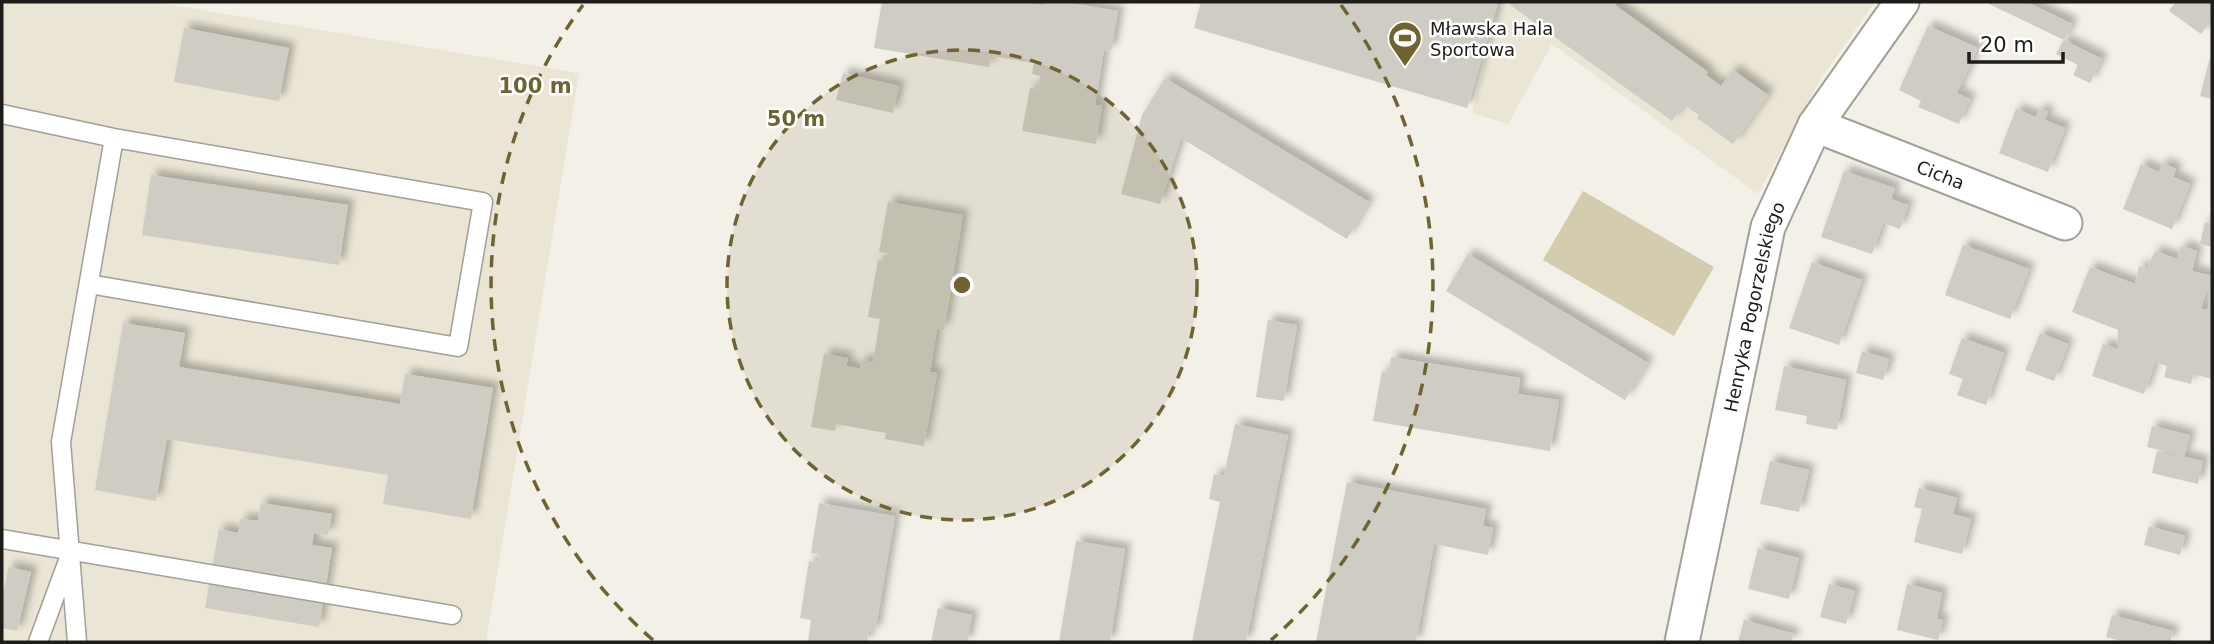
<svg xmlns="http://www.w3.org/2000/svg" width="2214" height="644" font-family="'DejaVu Sans',sans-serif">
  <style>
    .built { fill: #eae5d5 }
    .green { fill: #d4ccae }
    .building { fill: #ceccc3; filter: url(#shadow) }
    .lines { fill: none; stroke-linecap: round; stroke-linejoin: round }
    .service-casing { stroke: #a19f97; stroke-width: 21 }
    .minor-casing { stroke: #a19f97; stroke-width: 37 }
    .service { stroke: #fff; stroke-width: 18 }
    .minor { stroke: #fff; stroke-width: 33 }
    .ring { fill: none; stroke: #706330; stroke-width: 3.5; stroke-dasharray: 12 9 }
    .labels { text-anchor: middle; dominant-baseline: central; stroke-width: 5; stroke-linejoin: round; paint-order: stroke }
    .poi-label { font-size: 18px; fill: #1e1d1a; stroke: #fff; text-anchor: start }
    .street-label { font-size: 18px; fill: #1e1d1a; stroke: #fff }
    .centre { fill: #706330; stroke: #fff; stroke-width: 3.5 }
    .ring-label { font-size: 21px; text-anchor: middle; font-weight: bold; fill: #706330; stroke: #fff; stroke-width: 5; stroke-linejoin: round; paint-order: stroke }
  </style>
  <defs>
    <filter id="shadow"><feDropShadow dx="6" dy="-6" stdDeviation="3.5" flood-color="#0004"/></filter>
  </defs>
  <rect width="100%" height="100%" fill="#f2f0e7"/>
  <path class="built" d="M 2,2 L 154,2 L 579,73 L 486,642 L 2,642 Z
    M 1499,2 L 1875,2 L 1821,78 L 1758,194 L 1552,44 L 1508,124 L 1472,113 Z"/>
  <path class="green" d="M 1583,191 L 1714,267 L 1674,336 L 1543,260 Z"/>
  <path class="building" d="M 882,2 L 1021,2 L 1043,5 L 1044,2 L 1064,2 L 1118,11 L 1111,51 L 1104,50 L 1095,105 L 1102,106 L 1096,144 L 1022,131 L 1030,88 L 1038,89 L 1040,76 L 1032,74 L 1034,63 L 991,56 L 989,67 L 874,48 Z
    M 1201,2 L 1498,2 L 1467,108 L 1194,28 Z
    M 1513,2 L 1618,2 L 1615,5 L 1708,72 L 1706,75 L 1721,86 L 1733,70 L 1768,95 L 1733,144 L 1697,118 L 1699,115 L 1684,105 L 1672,121 L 1510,5 Z
    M 1985,2 L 2027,2 L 2072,24 L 2064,40 Z
    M 2176,2 L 2212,2 L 2212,19 L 2201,34 L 2169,11 Z
    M 1928,26 L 1978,48 L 1957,93 L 1970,99 L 1959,124 L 1918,107 L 1921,101 L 1899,90 Z
    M 184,28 L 289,48 L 279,101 L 174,82 Z
    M 2064,40 L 2102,59 L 2090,83 L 2073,75 L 2078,65 L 2056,54 Z
    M 2210,58 L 2212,58 L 2212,99 L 2200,96 Z
    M 843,73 L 899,86 L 893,113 L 836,100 Z
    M 1165,78 L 1369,202 L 1347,239 L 1181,138 L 1160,204 L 1121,194 L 1142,115 Z
    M 2016,109 L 2036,117 L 2039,109 L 2048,112 L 2045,120 L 2065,128 L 2048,172 L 1999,153 Z
    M 2162,163 L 2176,169 L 2173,177 L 2190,184 L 2172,229 L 2123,209 L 2141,164 L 2159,172 Z
    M 1844,171 L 1895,188 L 1891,199 L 1908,205 L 1900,229 L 1883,223 L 1872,254 L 1821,237 Z
    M 151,175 L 348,205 L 339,265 L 142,235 Z
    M 888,202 L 963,215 L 944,330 L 937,329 L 930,372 L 937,373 L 924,446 L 885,439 L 886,433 L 836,424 L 835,431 L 811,427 L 824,354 L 848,358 L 846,366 L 860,369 L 861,360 L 873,362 L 880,319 L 868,317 L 878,260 L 886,261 L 888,253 L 879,252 Z
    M 2205,222 L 2212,224 L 2212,247 L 2200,244 Z
    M 1963,245 L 2029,269 L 2010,319 L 1945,295 Z
    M 2181,246 L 2197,251 L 2192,271 L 2212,276 L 2212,294 L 2206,292 L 2201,309 L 2207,310 L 2212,296 L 2212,379 L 2193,374 L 2191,384 L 2164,377 L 2167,366 L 2155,362 L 2144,394 L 2092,376 L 2103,344 L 2117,349 L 2118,330 L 2072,312 L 2090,267 L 2135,284 L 2139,266 L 2147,269 L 2155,251 L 2177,259 Z
    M 1468,254 L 1648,363 L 1625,400 L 1446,291 Z
    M 1812,262 L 1862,280 L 1839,345 L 1789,328 Z
    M 1268,320 L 1297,325 L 1284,401 L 1256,397 Z
    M 123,323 L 185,333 L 179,367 L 400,404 L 405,374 L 493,388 L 471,519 L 383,504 L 388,475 L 167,439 L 156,501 L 95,490 Z
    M 2040,333 L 2068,344 L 2054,381 L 2025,370 Z
    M 1962,338 L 2004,353 L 1986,405 L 1957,395 L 1963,379 L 1949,374 Z
    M 1862,351 L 1889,359 L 1883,380 L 1856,373 Z
    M 1391,357 L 1520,378 L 1518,394 L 1559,400 L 1550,451 L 1373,421 L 1382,371 L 1389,373 Z
    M 1784,366 L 1846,380 L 1837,430 L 1806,424 L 1807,416 L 1775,410 Z
    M 1235,424 L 1288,435 L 1246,642 L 1192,642 L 1220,502 L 1209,499 L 1214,474 L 1224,476 Z
    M 2152,426 L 2190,435 L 2184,456 L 2147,447 Z
    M 2157,451 L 2203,461 L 2198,484 L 2152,473 Z
    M 1770,461 L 1809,470 L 1799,512 L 1760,504 Z
    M 1347,482 L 1486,509 L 1483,526 L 1493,528 L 1488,555 L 1434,544 L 1416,642 L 1316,642 Z
    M 1919,488 L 1957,498 L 1953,514 L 1971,519 L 1962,554 L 1914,542 L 1922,509 L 1914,507 Z
    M 261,503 L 332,514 L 328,535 L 314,533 L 312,545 L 332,548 L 319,627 L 205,608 L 219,529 L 238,533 L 241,519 L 258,521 Z
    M 819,503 L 895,516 L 875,632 L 869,631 L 867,642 L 808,642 L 811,620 L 800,618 L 809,561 L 818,562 L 819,554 L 811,553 Z
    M 2149,526 L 2185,536 L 2180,555 L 2144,545 Z
    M 1076,541 L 1125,549 L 1110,642 L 1059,642 Z
    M 1758,548 L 1799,558 L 1789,599 L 1748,589 Z
    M 9,567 L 31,572 L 17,631 L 2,628 L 2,597 Z
    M 1829,584 L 1855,591 L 1846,624 L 1820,617 Z
    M 1907,584 L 1942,593 L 1937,619 L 1943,620 L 1938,640 L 1897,630 Z
    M 938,608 L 972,615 L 967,642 L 931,642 Z
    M 2112,615 L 2173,631 L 2170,642 L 2125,642 L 2106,637 Z
    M 1744,620 L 1794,634 L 1791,642 L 1738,642 Z"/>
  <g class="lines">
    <g class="service-casing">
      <path id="service" d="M 2,114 L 114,138
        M 2,539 L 452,615
        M 38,642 L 69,558
        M 77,642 L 61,442 L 114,138 L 483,202 L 458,347 L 89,284"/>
    </g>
    <g class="minor-casing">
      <g id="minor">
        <path id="s1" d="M 1815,125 L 2065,223"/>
        <path id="s2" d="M 1682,642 L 1768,227 L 1815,125 L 1902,2"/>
      </g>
    </g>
    <use href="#service" class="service"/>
    <use href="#minor" class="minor"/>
  </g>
  <circle cx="962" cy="285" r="235" fill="#706330" fill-opacity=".12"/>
  <g class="ring">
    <circle cx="962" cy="285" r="235"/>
    <path d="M653 640A471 471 0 0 1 583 5M1341 5A471 471 0 0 1 1271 640"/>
  </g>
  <defs>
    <g id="stadium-pin" transform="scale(1.75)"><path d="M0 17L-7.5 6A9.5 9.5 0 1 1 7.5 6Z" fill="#706330" stroke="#fff"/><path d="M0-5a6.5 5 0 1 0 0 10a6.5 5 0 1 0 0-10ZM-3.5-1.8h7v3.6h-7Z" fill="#fff"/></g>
  </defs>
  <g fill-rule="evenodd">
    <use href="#stadium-pin" x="1405" y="38"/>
  </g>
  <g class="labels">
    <g class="poi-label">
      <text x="1430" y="28">Mławska Hala<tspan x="1430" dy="21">Sportowa</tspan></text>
    </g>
    <g class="street-label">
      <text stroke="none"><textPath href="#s1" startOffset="135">Cicha</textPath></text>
      <text stroke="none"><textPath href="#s2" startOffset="343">Henryka Pogorzelskiego</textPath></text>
    </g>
  </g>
  <circle cx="962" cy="285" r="10" class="centre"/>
  <g class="ring-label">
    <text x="535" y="93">100 m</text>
    <text x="796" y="126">50 m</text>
  </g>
  <rect width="2214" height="644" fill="none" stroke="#1e1d1a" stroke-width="7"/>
  <path d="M1969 52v10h94v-10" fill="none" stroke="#1e1d1a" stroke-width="3.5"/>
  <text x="1980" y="52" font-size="21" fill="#1e1d1a" stroke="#ffffff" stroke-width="5" paint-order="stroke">20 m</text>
</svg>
